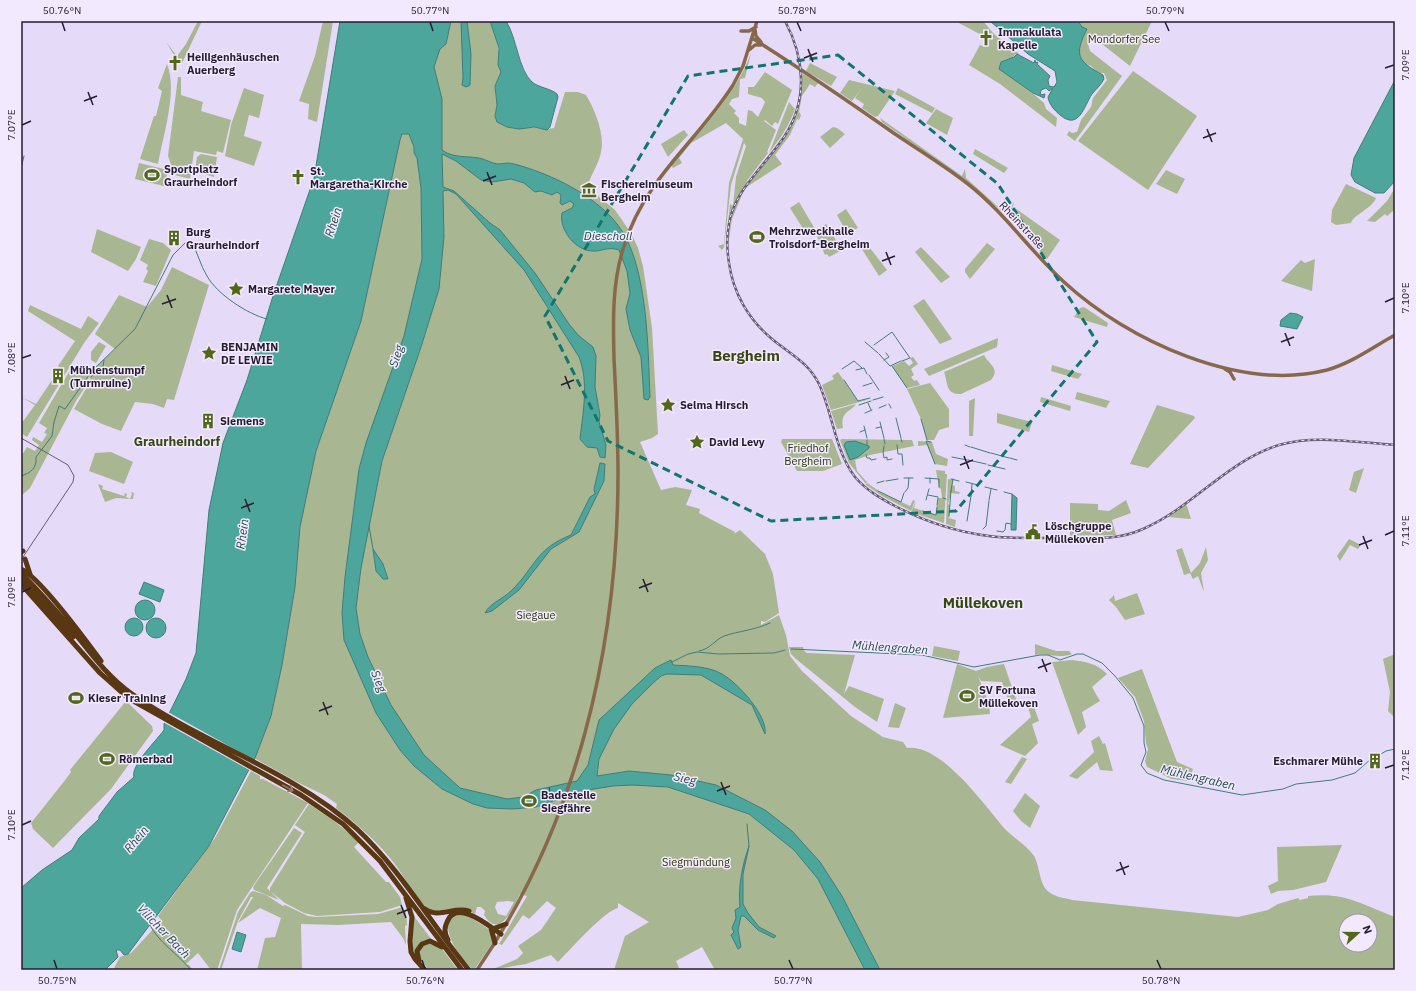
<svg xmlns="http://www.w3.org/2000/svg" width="1416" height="991" font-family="'IBM Plex Sans',sans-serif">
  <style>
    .green { fill: #a8b691; fill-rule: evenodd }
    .water { fill: #4da69b; stroke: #417d7b }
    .pier { fill: #e6daf9 }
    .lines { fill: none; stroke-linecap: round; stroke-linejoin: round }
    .stream { stroke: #417d7b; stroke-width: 1 }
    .ferry { stroke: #244d47; stroke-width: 1; stroke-dasharray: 5 4; stroke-linecap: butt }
    .secondary { stroke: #88684a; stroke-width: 3.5 }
    .highway { stroke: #593712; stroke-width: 5 }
    .tram { stroke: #665d74; stroke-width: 1 }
    .rail-casing { stroke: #665d74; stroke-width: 2.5 }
    .rail { stroke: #f2e9fe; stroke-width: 1; stroke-dasharray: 3; stroke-linecap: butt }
    .oneway { stroke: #967e70 }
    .marked { fill: none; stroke: #0f766e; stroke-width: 3; stroke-dasharray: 8 5; stroke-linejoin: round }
    .ticks { fill: none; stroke: #251d30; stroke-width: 1.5 }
    .labels { text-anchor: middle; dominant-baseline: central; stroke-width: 3; stroke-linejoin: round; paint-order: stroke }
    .poi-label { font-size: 11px; font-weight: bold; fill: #251d30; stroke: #f2e9fe; text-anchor: start }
    .park-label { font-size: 11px; fill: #2a3708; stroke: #f2e9fe }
    .street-label { font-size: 11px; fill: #251d30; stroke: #f2e9fe }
    .water-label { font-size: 12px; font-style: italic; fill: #244d47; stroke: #f2e9fe }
    .quarter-label { font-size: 13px; font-weight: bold; fill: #374710; stroke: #f2e9fe }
    .district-label { font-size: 15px; font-weight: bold; fill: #374710; stroke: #f2e9fe }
    .neatline { fill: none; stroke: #251d30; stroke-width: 1.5 }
    .ticks-label { font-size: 10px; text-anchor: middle; fill: #251d30 }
  </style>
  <rect width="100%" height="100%" fill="#e6daf9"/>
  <path class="green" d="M 198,21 L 202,21 L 182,63 L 179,63 L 166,42 L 177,56 L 186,44 Z
    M 323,21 L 333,21 L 317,122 L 308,119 L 309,104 L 299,101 L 315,56 Z
    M 389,21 L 490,21 L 496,35 L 502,72 L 495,87 L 497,104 L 495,116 C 513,122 534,132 554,128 L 565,92 L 578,92 L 586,95 C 595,110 605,134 601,152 C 599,163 591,175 587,187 L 615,210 L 631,233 L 638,248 L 643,266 L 652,328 L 658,434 L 652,438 L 640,442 L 661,490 L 675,487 L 692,490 L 686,505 L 700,509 L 699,513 L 735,532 L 734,534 L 740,530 L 765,554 L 773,574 L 779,613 L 765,622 L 761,621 L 761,625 L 779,615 L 786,635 L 790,656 L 802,671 L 851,716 L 883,737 L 903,742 L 907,748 C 941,743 985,806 1005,829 C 1014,838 1026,845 1034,856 C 1040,866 1039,885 1049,892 C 1055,897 1065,898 1072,900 L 1238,917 L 1268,910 L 1278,904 L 1298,898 L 1300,900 L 1308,898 L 1308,896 C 1345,892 1361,904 1395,917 L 1395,970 L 715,970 L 702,947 L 676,961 L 680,970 L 614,970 L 625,936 L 649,922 L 618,903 L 618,908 C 604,911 570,950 558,962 L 551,955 L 526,964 L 491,970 L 517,959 L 523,953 L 518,946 L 541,930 L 556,908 L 547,901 L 529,919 L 523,915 L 502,945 L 499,944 L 527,896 L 520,894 C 516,903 503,933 490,922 C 488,921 486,918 484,915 L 485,911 L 481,907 L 477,907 L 475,914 C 462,905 440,919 427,908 C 415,898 404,876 394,863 C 378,842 357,824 336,808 L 337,804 L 324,795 L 299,783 L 218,738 ZM 508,901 L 514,902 L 506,916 L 498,914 L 495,907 L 497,902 ZM 1346,921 L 1370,921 L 1370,945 L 1346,945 Z
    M 955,21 L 983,21 L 994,34 L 1011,47 L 1012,50 L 1017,52 L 1019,54 L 1016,54 L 999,69 L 1024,86 L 1044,103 L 1046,109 L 1057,118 L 1056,127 L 1000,84 L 969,65 L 980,45 L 985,47 L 989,39 Z
    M 1073,21 L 1152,21 L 1130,66 L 1093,37 L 1088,44 L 1090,51 L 1122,76 L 1075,141 L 1067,135 L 1069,131 L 1072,133 L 1077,132 L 1081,120 L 1091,107 L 1093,98 L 1107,80 L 1104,73 C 1099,74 1095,70 1091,66 C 1089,65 1085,64 1083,62 C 1074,53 1081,41 1086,31 Z
    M 751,53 L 745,78 L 740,79 L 739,97 L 732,99 L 729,104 L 736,111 L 734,113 L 739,118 L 739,123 L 746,126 L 748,110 L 752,111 L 758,117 L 765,102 L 762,98 L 748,94 L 748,87 L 754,87 L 765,72 L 792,90 L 778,124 L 775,122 L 772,126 L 765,120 L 764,121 L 776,130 L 767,152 L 768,153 L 746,182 L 748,180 L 732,210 L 725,249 L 730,204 L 733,206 L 736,177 L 746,146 L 744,143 L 731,185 L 724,247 L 722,250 L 718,246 L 724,244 L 729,183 L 743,139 L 726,123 L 691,143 L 679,158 L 682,163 L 673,168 L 671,165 C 701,130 735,96 751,53 Z
    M 810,63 L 837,77 L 831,86 L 806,71 Z
    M 167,64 C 178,91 163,135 158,164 L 140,159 L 154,116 L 156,116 L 162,91 L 158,88 Z
    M 1133,71 L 1197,116 L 1148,190 L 1078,141 Z
    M 802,73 L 818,83 L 815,87 L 810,84 L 802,96 L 799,112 L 801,115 L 799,120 L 797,119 L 790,135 L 775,155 L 782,164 L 745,188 L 732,219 L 728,246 C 729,229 731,212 740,196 C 765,147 803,138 802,73 Z
    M 178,77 L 181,77 L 181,95 L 203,102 L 201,111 L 231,120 L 223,153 L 217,151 L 216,155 L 194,151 L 190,179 L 175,175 L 168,156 Z
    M 849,80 L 895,91 L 878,116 L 875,117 L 862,108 L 864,104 L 855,98 L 862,88 L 852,101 L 840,93 Z
    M 244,88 L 264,95 L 259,118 L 249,115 L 244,136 L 262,142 L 254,166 L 225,156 L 231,125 Z
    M 898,88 L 935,108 L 932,113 L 895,94 Z
    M 789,102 L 795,109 C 789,126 780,139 769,153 Z
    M 936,109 L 953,118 L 947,135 L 926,123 Z
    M 880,118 L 962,176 L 965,169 L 966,178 L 1006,214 L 1014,202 L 1012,209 L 1010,209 L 1012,211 L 1010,214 L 1005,214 L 972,185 L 882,122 Z
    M 833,127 L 837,128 L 845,134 L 830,148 L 820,137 Z
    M 684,130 L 688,135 L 668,157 L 661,144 Z
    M 975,149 L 1008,168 L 1004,173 L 973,154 Z
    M 201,154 L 217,157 L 214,177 L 195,171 L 197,157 Z
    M 139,163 L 168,170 L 164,186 L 135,179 Z
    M 1166,170 L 1185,179 L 1177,194 L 1156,184 Z
    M 1346,184 L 1376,198 C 1372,209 1354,214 1351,223 L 1336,225 L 1331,222 L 1332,210 Z
    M 1395,188 L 1395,209 L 1387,216 L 1385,214 L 1375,222 L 1367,221 L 1387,201 Z
    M 799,202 L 815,229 L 807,235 L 790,208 Z
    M 1015,208 L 1060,240 L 1047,259 L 1011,218 Z
    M 846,209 L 858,228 L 847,233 L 837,215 Z
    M 826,224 L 842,250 L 829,257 L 827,254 L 825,255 L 815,231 Z
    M 97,229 L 141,247 L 136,259 L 128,271 L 91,252 Z
    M 149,239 L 163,243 L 171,250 L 156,286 L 143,282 L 148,271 L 146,269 L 148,265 L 140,260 Z
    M 866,243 L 887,270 L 879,276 L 860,246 Z
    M 987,243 L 995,249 L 970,279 L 965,272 L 965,269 Z
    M 921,247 L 950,277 L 941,283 L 915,252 Z
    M 1315,259 L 1312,291 L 1281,281 L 1301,260 L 1305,263 Z
    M 172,267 L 209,285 L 174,400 L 167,399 L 164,408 L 153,404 L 135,402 L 121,431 L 102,424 L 74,409 L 90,382 L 89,374 L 92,370 L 115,349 L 95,334 L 119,295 L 147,307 L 161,290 Z
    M 924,299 L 952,339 L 940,344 L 913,306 Z
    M 30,305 L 81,329 L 88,316 L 99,323 L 84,343 L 27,437 L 21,433 L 21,424 L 35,405 L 21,397 L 36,404 L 60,368 L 58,366 L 75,341 L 28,311 Z
    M 1084,307 L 1108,323 L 1107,327 L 1074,317 L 1080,308 Z
    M 998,338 L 997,347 L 929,376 L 924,369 Z
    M 99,342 L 106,346 L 96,363 L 91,360 L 91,352 Z
    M 984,355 C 988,364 1001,368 991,380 L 961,394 C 945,395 948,382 944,372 Z
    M 913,357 L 918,364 L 911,369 L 914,375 L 911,377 L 914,381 L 917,380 L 920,385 L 907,388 L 892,366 L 904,361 L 909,366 L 913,363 L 910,358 Z
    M 73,365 L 88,375 L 89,381 L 76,401 L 30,488 L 21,496 L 21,457 L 27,447 L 35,451 L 39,445 L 32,440 L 33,437 L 42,442 L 47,434 L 44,433 L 47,428 L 39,423 Z
    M 1052,365 L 1082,374 L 1078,379 L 1051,371 Z
    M 838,372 L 858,401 L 870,399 L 831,410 L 822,385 L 834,379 L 832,376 Z
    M 930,383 L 949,409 L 949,427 L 939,430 L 934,440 L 927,440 L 921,419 L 907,389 Z
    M 1077,392 L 1110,401 L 1106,408 L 1075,399 Z
    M 1041,397 L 1071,406 L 1070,411 L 1040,402 Z
    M 975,398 L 973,436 L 969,436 L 969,401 Z
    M 856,404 C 851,412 840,411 843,428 L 837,429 L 831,411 Z
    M 1157,405 L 1194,416 L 1195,418 L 1148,468 L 1130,464 Z
    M 997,413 L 1032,422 L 1029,432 L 997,423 Z
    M 782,439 L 832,439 L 842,464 L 823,471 L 797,471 L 781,442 Z
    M 842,439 L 907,440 L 912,440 L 914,446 L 870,455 L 855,460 L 857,471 L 867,482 L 866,484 L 849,463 L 840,440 Z
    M 918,441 L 932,442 L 936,454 L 948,459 L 947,466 L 935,464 L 927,445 L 918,446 Z
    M 111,452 L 133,462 L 124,484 L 89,471 L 95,453 Z
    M 1364,468 L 1356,493 L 1349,490 L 1354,472 Z
    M 936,470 L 945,471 L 945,474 L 947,474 L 944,523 L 911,512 L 916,501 L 914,508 L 936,515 L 938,498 L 942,498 L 941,489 L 939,488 Z
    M 948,479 L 953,480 L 952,485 L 955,486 L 955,491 L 960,492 L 959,494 L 951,493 L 948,504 L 950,505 L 949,518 L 956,520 L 955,527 L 946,524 Z
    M 867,483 L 882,493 L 910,506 L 913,500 L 915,501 L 911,511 L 882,496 L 866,485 Z
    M 98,484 L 103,486 L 102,489 L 124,496 L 125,493 L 127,494 L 126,497 L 130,499 L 132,494 L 131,492 L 134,493 L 133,499 L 116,498 L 105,502 Z
    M 1126,500 L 1131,513 L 1112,520 L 1116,535 L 1070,536 L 1070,503 L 1098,504 L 1098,510 L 1109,511 Z
    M 1186,503 L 1191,519 L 1167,517 Z
    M 1349,539 L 1361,545 L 1358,549 L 1350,545 L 1340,561 L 1337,556 Z
    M 1206,547 L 1208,560 L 1201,573 L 1204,592 L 1198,576 L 1193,579 L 1190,573 L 1184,575 L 1176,550 L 1182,548 L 1191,573 L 1200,563 Z
    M 1137,593 L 1145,614 L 1125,620 L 1116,607 L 1109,600 L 1114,595 L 1115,601 Z
    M 1035,644 L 1056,651 L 1069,651 L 1072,654 C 1059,659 1048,653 1035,655 Z
    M 934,646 L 960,651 L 958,661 L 932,656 Z
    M 789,647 L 803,647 L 804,651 L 807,653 L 855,655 L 844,694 L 849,686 L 884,699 L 877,722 L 855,707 L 796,659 L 791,654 Z
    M 1395,654 L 1395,718 L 1388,711 L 1390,692 L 1383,659 Z
    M 1072,660 C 1087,662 1096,663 1107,674 L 1092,687 L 1100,701 L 1082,712 L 1086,727 L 1078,735 L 1052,662 Z
    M 957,664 L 976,671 L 987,667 L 1004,664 L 1017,702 L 1009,702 L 1002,682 L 981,681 L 978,676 L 989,704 L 990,714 L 943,718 Z
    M 1142,669 L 1177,762 L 1193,769 L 1189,781 L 1172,779 L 1147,767 L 1145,761 L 1148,749 L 1146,743 L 1144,721 L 1135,697 L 1118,678 Z
    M 126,701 L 152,726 L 153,731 L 111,789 L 53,848 L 33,829 L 31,823 L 66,779 L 71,772 L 70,770 Z
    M 895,703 L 906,708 L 899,728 L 888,727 Z
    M 1027,704 L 1033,704 L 1039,721 L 1032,724 L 1038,743 L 1025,756 L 1000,745 L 1031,717 Z
    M 1099,736 L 1103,744 L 1105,743 L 1113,771 L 1100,770 L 1097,762 L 1077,779 L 1069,776 L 1094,752 L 1091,741 Z
    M 1022,757 L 1027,759 L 1011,784 L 1005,782 Z
    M 251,771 L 260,776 L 260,779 L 263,779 L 308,803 L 237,910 L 217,970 L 211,970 L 198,953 L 186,964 L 189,965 L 193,970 L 113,970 L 120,957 L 131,953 L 159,923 L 161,920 L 158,916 L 215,838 Z
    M 1025,793 L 1040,806 L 1030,828 L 1021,821 L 1013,811 Z
    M 309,804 L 334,821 L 359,842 L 354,847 L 386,882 L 389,882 L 400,897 L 402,905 L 380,912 L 317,916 L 304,913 L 285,903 L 270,891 L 270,888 L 305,832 L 295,825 Z
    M 294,828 L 302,833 L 267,888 L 279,900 L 254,890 L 253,887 Z
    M 1342,845 L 1326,882 L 1293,890 L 1278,891 L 1271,894 L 1268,886 L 1278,881 L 1277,847 Z
    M 253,891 L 266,895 L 283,906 L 285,905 L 308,916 L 316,917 L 378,914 L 403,907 L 406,913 L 407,925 L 405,926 L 406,945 L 403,938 L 391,922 L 338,925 L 301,924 L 302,970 L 257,970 L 265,938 L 275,937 L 281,918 L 260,908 L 238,923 L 253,897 L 251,897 L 238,921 L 221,970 L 219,970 L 238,912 L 250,893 Z
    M 465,914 L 490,930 L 493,942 L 474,970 C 461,959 447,940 448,923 L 454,916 Z
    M 413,915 L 432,940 L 424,941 L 416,957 C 409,944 414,929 413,915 Z
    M 428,943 L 442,949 L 458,970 L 429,970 L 421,961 L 419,950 L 422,945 Z"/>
  <path class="water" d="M 340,21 L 451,21 L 446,44 L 440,49 L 434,67 L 442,99 L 442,150 C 452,158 467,156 479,158 C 485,159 491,163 497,164 C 503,164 507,162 514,164 C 549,173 595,195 617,224 C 648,262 648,349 650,397 L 648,400 L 644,399 L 641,357 L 630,330 L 626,309 L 630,293 L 627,271 L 619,250 C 607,246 602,252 591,251 C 574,249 559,229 562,213 L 572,208 L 574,204 L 570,201 L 562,205 L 560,203 L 561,195 L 557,192 L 552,195 L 541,191 L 535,192 L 524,183 L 511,179 L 492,182 L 481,180 L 456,161 L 442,154 L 443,187 L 454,191 L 490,223 L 500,230 L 535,273 L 569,324 L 579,336 L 593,347 L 596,356 L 595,387 L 600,415 L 599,422 L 606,445 L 605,458 L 600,457 L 597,448 L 587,447 L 580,439 C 583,412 589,382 579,357 L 524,270 L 456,194 L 448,190 L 443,191 L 444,237 L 439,289 L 421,347 L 382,461 L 361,568 L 356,608 L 360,634 L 368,657 L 391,705 L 424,755 L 460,788 L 507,799 L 523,797 L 536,790 L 577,781 L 588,765 L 599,720 L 655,668 L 671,660 L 673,665 C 689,666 708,666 722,674 C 738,683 768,716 765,734 L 752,705 L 701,675 L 667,674 L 661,676 L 652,684 L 632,704 L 614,729 L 599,759 L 597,776 L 629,771 L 671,775 L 716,785 L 765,810 L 792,831 L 820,862 L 842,896 L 880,970 L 865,970 L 818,879 L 794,850 L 749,814 L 668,787 L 632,785 L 613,786 L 582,791 L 536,807 L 512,809 L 487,808 L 473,804 L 442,789 L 414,766 L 400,750 L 376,713 L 344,640 L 342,613 L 345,577 L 359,469 L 366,443 L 404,336 L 422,259 L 421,188 L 417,158 L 414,153 L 414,147 L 409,134 L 402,134 L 400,140 L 361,321 L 316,451 L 300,527 L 295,587 L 282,665 L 271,716 L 255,758 L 209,846 L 128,954 L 124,955 L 120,950 L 116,950 L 118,957 L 105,970 L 21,970 L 21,888 L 42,870 L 72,850 L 79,838 L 99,819 L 99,816 L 117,792 L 134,777 C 130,766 157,740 164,730 L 164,724 L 186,679 L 196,653 L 209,510 L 223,443 L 247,380 L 273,296 L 314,178 Z
    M 461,21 L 467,21 L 471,54 L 470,85 L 466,87 L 462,85 L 463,78 Z
    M 490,21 L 506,21 C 517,38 518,69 532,82 C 539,88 550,88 557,94 L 558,97 L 550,127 L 547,130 L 534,127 L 519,129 L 507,127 L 497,122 L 495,116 L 497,105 L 495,86 L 501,72 L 498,65 L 499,48 Z
    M 990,21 L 1078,21 L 1082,27 L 1087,29 C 1074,55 1077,61 1103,75 L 1104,79 C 1101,85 1096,89 1092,94 C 1084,106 1079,131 1060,115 C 1054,110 1049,104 1048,97 L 1053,88 L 1049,91 L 1046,88 L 1041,90 L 1040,95 L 1045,94 L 1044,98 L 1033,93 L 999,69 L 1001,62 L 1014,57 L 1017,54 L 1034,63 L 1035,60 L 1036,63 L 1038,62 L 1037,64 L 1050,76 L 1048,80 L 1049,86 L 1054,87 L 1057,82 L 1055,71 L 1028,54 Z
    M 1395,80 L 1395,181 L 1384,193 L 1375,193 L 1355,182 L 1351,175 L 1354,158 Z
    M 1290,313 L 1297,314 L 1303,317 L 1297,329 L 1280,326 L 1281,320 Z
    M 855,441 L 869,446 L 869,448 L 858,457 L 850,460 L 844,445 L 846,442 Z
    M 600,463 L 605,464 L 604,481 L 579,532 L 551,549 L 519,590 L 492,611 L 485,613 C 490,603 503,599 511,591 C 535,568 535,549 571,535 L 590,497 L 595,494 L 594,489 Z
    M 1012,494 L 1017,498 L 1016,530 L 1011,530 Z
    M 373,549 L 383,564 L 388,579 L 383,579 L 376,571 Z
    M 144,582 L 164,590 L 160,602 L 139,594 Z
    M135 610a10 10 0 1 1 20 0a10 10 0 1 1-20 0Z
    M125 627a9 9 0 1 1 18 0a9 9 0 1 1-18 0Z
    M146 628a10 10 0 1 1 20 0a10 10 0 1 1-20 0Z
    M 749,846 L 743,874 L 743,904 L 748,913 L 759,927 L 776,936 L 774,938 L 758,930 L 744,916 L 741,916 L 738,930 L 741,947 L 738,949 L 731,935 L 734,932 L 732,928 L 736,918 L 735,910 L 740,907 C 738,887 742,866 749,846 Z
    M 237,932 L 246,935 L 241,952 L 232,949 Z"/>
  <path class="pier" d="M 168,712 L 256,761 L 251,771 L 163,722 Z"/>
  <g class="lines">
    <path class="stream" d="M 865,342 L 878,353
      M 874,345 L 892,332 L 910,358 L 902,361
      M 879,354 L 890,366 L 901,361
      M 884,360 L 889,357 L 886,353
      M 892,366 L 907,388
      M 842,369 L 854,361 L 862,368
      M 856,370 L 864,368 L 867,374
      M 869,375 L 879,390
      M 91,377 L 97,370 L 103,367 L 104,360
      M 844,380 L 858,401 L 870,398
      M 863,386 L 872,383
      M 873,400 L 883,397
      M 868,403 L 871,410
      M 889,404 L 891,408
      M 859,405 L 871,401
      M 879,408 L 886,405
      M 865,413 L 872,410
      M 896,418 L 901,438
      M 921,419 L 927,440
      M 880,422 L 884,438
      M 864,426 L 867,438
      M 876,428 L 881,427
      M 860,432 L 865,430
      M 884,439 L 885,444
      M 901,439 L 902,442
      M 867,440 L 867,445
      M 931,442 L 926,441 L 935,464
      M 897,445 L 898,454 L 902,454 L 903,465
      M 965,445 L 970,447
      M 884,446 L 883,452 L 884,458 L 887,457 L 887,460 L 892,459
      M 971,447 L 990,453
      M 991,453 L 1009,458
      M 866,455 L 867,458 L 870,458 L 871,460 L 876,459
      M 952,457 L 967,460
      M 1010,458 L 1017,460
      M 968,460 L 986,464
      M 988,465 L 1005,469
      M 21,476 C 31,473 37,468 36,457 L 52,436 L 54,422 L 59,406 L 65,409 L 92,371 L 135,329 L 173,255 L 185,243 L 191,242 C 198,252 200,265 207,276 C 217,294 247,314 267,319
      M 904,478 L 913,478
      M 925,478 L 939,479 L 939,487
      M 951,479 L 959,481
      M 886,481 L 898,479
      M 966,482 L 978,485
      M 877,483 L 884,481
      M 930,483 L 930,478
      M 985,487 L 997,490
      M 878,491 L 901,502 L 904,493
      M 951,491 L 953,479
      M 905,492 L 908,488 L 909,478
      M 1004,492 L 1012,494
      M 928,495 L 938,497
      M 971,496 L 972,484
      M 943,498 L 946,499
      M 926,500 L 929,489
      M 989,500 L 991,489
      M 937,505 L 938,498
      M 923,511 L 936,515 L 937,507
      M 949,516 L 951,491
      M 967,521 L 971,496
      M 369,526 L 373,549
      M 983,529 L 986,526 L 989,501
      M 997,531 L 1003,532 L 1005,530 L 1006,523 L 1011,524
      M 791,649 L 922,655 L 974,667 L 1040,655 L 1048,655 L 1060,660 L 1077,654 L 1083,654 L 1102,663 L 1115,676 L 1133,698 L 1144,726 L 1144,743 L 1146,752 L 1141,765 L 1147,773 L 1164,780 L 1242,795 L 1283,789 L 1296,784 L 1332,780 L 1355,773 L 1371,759
      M 699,651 C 710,649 715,640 724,636 C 739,631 755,630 770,623
      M 672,662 L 688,654 L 697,652 L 718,654 L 774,653 L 785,650
      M 1374,758 L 1386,751 L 1395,749
      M 747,824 L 749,846
      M 150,925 C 157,941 179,955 191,970"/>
    <path class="ferry" d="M 549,787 L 552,800"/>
    <path class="secondary" d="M 755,30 L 756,36 L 761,42
      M 741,31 L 749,31 L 756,27
      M 752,38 C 801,69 848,101 895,134 C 919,150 945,166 968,184 C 1004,212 1030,251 1064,282 C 1128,341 1240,392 1327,370 C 1352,363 1373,347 1395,335
      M 749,50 L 755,45 L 761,45
      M 1225,369 L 1230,372 L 1234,379
      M 477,970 C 577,824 618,649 618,473 C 618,435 616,397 614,359 C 613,321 612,282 624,246 C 645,178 697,142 733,85 L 743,66 L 757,21"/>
    <path class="highway" d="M 21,552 L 23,551
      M 25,559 L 30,574
      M 21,569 C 40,577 87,642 101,661
      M 21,573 C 37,589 53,607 68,625 C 88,649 106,676 132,694 C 204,744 291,770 357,829 C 401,870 431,924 469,970
      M 21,578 L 73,637
      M 21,584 L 100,673 L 128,698 L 301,795 L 343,824 L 380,861 L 462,970
      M 406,898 L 412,917 L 410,941 L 411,952 L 415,959 L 425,970
      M 425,909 C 439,919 454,906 469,911
      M 491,928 L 495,943
      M 495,928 L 506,924
      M 448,940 C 445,935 444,928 447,922 C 456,898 489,926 501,934
      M 419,961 L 417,951 L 422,944 L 430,941 L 442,947"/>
    <path class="tram" d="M 21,168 L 24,156
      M 21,438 L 68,465 L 74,476 L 73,482 L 21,560"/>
    <g class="rail-casing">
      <path id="rail" d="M 785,21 C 805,58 808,101 784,137 C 753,182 719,200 729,263 C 733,293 749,320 772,339 C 790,354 808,362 819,384 C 833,414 835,451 855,477 C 866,490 880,498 895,506 C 924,521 956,532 989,536 C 1013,539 1037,538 1061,538 C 1089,538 1117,541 1143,529 C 1192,508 1227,461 1279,445 C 1316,434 1358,443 1395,445"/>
    </g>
    <use href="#rail" class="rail"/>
  </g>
  <defs><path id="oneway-shaft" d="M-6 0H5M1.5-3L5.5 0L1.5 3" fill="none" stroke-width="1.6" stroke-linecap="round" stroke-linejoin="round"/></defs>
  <use class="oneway" href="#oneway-shaft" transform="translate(288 788) rotate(29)"/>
  <path class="marked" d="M 838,55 L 998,184 L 1097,342 L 956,511 L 771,521 L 608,441 L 545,316 L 688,76 Z"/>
  <path class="ticks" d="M 62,22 L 65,31M 430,22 L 433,31M 797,22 L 801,31M 1165,22 L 1169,31M 808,49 L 813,62M 804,58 L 817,53M 1385,68 L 1394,65M 88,92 L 93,105M 84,101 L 97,96M 22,125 L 31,121M 1207,129 L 1212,142M 1203,138 L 1216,133M 487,172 L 492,185M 483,181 L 496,176M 886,252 L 891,265M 882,261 L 895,256M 167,295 L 172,308M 1385,302 L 1394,298M 162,304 L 176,299M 1285,333 L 1290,346M 1281,342 L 1294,337M 22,358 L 31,355M 565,376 L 570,389M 561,385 L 574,380M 964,456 L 969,469M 960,465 L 973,460M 245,499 L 250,512M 241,508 L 254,503M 1385,535 L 1394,531M 1363,536 L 1368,549M 1359,545 L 1372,540M 643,579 L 648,592M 639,588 L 652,583M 22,592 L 31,588M 1042,659 L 1047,672M 1038,668 L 1051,663M 323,702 L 328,715M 319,711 L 332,706M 1385,768 L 1394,765M 721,782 L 726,795M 717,791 L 730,786M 22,825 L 31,821M 1120,862 L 1125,875M 1116,871 L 1129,866M 401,905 L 406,918M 397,914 L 410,909M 54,960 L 57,969M 422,960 L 425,969M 789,960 L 793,969M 1157,960 L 1161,969"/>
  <defs>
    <g id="church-bare" transform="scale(1.2)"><path d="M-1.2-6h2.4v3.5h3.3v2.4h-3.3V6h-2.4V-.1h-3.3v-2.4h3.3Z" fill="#516816" stroke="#f2e9fe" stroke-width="2.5" paint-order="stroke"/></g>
    <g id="stadium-bare" transform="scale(1.2)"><path d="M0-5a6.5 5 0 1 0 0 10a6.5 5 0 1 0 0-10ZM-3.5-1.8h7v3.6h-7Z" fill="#516816" stroke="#f2e9fe" stroke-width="2.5" paint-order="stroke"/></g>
    <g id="museum-bare" transform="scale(1.2)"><path d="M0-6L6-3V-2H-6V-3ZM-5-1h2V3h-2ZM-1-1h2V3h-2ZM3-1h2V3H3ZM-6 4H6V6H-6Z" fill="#516816" stroke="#f2e9fe" stroke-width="2.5" paint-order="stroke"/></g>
    <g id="building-bare" transform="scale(1.2)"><path d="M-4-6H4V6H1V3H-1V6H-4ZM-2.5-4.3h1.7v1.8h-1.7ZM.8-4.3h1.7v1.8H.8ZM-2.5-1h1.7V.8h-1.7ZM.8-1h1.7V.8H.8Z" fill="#516816" stroke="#f2e9fe" stroke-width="2.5" paint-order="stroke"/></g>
    <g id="sight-bare" transform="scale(1.2)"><path d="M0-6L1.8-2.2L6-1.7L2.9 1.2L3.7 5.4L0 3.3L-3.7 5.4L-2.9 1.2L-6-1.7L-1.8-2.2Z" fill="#516816" stroke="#f2e9fe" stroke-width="2.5" paint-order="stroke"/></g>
    <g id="civic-bare" transform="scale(1.2)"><path d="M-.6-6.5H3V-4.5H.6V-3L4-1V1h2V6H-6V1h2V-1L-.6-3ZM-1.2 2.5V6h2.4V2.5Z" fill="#516816" stroke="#f2e9fe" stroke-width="2.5" paint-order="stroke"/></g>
  </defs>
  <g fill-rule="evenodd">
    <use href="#church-bare" x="986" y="38"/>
    <use href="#church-bare" x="175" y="63"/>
    <use href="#stadium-bare" x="152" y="175"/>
    <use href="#church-bare" x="298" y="177"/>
    <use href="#museum-bare" x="589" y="190"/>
    <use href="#stadium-bare" x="757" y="237"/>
    <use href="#building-bare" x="174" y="238"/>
    <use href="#sight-bare" x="236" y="289"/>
    <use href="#sight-bare" x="209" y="353"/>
    <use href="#building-bare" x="58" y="376"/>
    <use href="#sight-bare" x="668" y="405"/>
    <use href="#building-bare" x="208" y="421"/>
    <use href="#sight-bare" x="697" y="442"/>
    <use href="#civic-bare" x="1033" y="532"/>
    <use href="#stadium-bare" x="967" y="696"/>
    <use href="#stadium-bare" x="76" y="698"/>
    <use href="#stadium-bare" x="107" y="759"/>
    <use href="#building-bare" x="1375" y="761"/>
    <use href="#stadium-bare" x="529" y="801"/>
  </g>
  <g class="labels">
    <g class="poi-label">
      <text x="998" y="32">Immakulata<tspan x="998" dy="13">Kapelle</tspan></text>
      <text x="187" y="57">Heiligenhäuschen<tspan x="187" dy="13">Auerberg</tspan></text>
      <text x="164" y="169">Sportplatz<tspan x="164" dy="13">Graurheindorf</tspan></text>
      <text x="310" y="171">St.<tspan x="310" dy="13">Margaretha-Kirche</tspan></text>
      <text x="601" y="184">Fischereimuseum<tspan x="601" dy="13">Bergheim</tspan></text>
      <text x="769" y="231">Mehrzweckhalle<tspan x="769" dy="13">Troisdorf-Bergheim</tspan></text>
      <text x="186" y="232">Burg<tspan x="186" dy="13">Graurheindorf</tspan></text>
      <text x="248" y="289">Margarete Mayer</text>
      <text x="221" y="347">BENJAMIN<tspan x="221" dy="13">DE LEWIE</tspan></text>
      <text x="70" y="370">Mühlenstumpf<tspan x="70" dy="13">(Turmruine)</tspan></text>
      <text x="680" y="405">Selma Hirsch</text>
      <text x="220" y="421">Siemens</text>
      <text x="709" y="442">David Levy</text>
      <text x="1045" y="526">Löschgruppe<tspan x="1045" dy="13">Müllekoven</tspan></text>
      <text x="979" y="690">SV Fortuna<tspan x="979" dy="13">Müllekoven</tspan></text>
      <text x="88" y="698">Kieser Training</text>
      <text x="119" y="759">Römerbad</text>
      <text x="1363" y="761" text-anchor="end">Eschmarer Mühle</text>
      <text x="541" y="795">Badestelle<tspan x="541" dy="13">Siegfähre</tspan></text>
    </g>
    <g class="park-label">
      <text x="1124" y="39">Mondorfer See</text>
      <text x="808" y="448">Friedhof<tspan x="808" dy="13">Bergheim</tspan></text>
      <text x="536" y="615">Siegaue</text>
      <text x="696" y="862">Siegmündung</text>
    </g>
    <g class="street-label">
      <text transform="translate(1022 225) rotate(47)">Rheinstraße</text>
    </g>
    <g class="water-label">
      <text transform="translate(333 222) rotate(-72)">Rhein</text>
      <text x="608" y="235">Diescholl</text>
      <text transform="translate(396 356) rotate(-72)">Sieg</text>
      <text transform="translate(242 534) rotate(-82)">Rhein</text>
      <text transform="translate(890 647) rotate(4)">Mühlengraben</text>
      <text transform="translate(379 681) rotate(68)">Sieg</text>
      <text transform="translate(1198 777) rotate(13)">Mühlengraben</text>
      <text transform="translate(685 778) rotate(13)">Sieg</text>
      <text transform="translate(136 839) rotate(-50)">Rhein</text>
      <text transform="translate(164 931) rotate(46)">Vilicher Bach</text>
    </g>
    <g class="quarter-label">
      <text x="177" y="441">Graurheindorf</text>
    </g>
    <g class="district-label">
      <text x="746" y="355">Bergheim</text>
      <text x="983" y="602">Müllekoven</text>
    </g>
  </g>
  <rect width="1416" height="991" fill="none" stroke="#f2e9fe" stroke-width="44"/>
  <g transform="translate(1358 933) rotate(69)"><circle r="19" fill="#f2e9fe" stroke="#a097ac"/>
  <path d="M0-3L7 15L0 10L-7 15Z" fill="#516816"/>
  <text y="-6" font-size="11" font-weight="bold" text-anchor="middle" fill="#251d30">N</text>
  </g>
  <rect x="22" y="22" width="1372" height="947" class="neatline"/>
  <g class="ticks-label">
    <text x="62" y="14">50.76°N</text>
    <text x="430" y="14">50.77°N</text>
    <text x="797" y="14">50.78°N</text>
    <text x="1165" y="14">50.79°N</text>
    <text transform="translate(1405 65) rotate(-90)" y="4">7.09°E</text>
    <text transform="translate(11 125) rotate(-90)" y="4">7.07°E</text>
    <text transform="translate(1405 298) rotate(-90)" y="4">7.10°E</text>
    <text transform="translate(11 358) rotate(-90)" y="4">7.08°E</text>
    <text transform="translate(1405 531) rotate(-90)" y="4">7.11°E</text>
    <text transform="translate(11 592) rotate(-90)" y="4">7.09°E</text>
    <text transform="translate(1405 765) rotate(-90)" y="4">7.12°E</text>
    <text transform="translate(11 825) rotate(-90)" y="4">7.10°E</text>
    <text x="57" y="984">50.75°N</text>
    <text x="425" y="984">50.76°N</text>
    <text x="793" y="984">50.77°N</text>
    <text x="1161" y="984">50.78°N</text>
  </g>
</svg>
